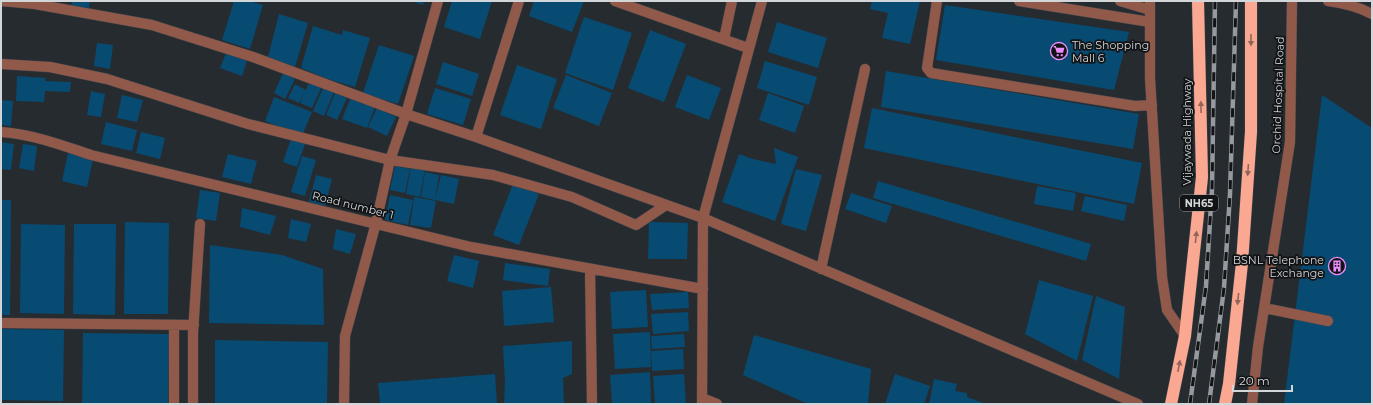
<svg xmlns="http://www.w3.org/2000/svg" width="1373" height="405" font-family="Montserrat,sans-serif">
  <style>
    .building { fill: #074b72 }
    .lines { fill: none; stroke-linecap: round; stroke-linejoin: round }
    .minor-casing { stroke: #42464b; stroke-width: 11 }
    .highway-casing { stroke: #42464b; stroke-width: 13 }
    .minor { stroke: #90594a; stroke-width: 10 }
    .highway { stroke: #fba892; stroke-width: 12 }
    .rail-casing { stroke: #969a9e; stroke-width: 4.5 }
    .rail { stroke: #111315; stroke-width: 3; stroke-dasharray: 9; stroke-linecap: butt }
    .oneway { fill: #92655a }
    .labels { text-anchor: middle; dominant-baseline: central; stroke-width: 3.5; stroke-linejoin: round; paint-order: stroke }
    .shield { fill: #111315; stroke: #989c9e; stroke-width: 1 }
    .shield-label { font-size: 10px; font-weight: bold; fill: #d2d6d9 }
    .poi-label { font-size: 11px; fill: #d2d6d9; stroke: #111315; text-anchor: start }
    .street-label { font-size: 11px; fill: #d2d6d9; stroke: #111315 }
  </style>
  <rect width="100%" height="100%" fill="#262b30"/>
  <path class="building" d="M 72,1 L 90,1 L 89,10 L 71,7 Z
    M 234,1 L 249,1 L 263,5 L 250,49 L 222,40 Z
    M 411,1 L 424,1 L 423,5 Z
    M 452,1 L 492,1 L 480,39 L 444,27 Z
    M 534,1 L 584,1 L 572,32 L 529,16 Z
    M 872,1 L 920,1 L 910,44 L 882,38 L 888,13 L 870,9 Z
    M 945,5 L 1129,32 L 1114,90 L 936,60 Z
    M 279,14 L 308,23 L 295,67 L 268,57 Z
    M 584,17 L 632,33 L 613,90 L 565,73 Z
    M 777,22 L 827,38 L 818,68 L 768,52 Z
    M 313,26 L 342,35 L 343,30 L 370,38 L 355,87 L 328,79 L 301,68 Z
    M 650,30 L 686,44 L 664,102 L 628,88 Z
    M 97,43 L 113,45 L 110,69 L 94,66 Z
    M 379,45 L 414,56 L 398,104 L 363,93 Z
    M 226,53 L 247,61 L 242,76 L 220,68 Z
    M 765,61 L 817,77 L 809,105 L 757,88 Z
    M 443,62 L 479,74 L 472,96 L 436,84 Z
    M 517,65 L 557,79 L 541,129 L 500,115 Z
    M 886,71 L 1139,114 L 1133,149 L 881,107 Z
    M 283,73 L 295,79 L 285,99 L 274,93 Z
    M 566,75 L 612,93 L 599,126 L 553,108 Z
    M 687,75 L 721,88 L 709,120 L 675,107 Z
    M 17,76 L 46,78 L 45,81 L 71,82 L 70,92 L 45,91 L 44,102 L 16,101 Z
    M 309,82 L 321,88 L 312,108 L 300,103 L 304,92 L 299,103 L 288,98 L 295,84 L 306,90 Z
    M 323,88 L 334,92 L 324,116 L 313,111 Z
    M 435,88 L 471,99 L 463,125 L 427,114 Z
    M 91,91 L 105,94 L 101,117 L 87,115 Z
    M 335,93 L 347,98 L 337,120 L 326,115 Z
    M 768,93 L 804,106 L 795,133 L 759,120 Z
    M 122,95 L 143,100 L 137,122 L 117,118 Z
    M 1322,95 L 1372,128 L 1372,404 L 1284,404 Z
    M 274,97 L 312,112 L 302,136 L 265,121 Z
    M 351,97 L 375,107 L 367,128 L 342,119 Z
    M 1,100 L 13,101 L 11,126 L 1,125 Z
    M 377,108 L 396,117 L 387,136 L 368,127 Z
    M 872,108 L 1142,163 L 1134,204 L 864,148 Z
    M 106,122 L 137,130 L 132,151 L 101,144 Z
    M 141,132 L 165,138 L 160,159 L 136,153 Z
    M 291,139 L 305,144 L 297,167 L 283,162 Z
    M 1,142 L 14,144 L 11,170 L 1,169 Z
    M 23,144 L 37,146 L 34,171 L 19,168 Z
    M 774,148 L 798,157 L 775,221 L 722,202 L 739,154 L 753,159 L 776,164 Z
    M 68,153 L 93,159 L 87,187 L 62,181 Z
    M 228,154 L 257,161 L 251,184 L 222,177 Z
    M 302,156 L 316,160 L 305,196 L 291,192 Z
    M 395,166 L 410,169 L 405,193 L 390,190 Z
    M 411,167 L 425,169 L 420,197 L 406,194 Z
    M 796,169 L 822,175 L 806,231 L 781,224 Z
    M 425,172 L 439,175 L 435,200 L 421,197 Z
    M 316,175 L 332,179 L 325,206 L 309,202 Z
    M 441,175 L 459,179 L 454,204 L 435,200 Z
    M 878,181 L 1091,244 L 1086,261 L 873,198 Z
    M 513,184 L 539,194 L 519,245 L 493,235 Z
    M 1037,186 L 1076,193 L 1073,211 L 1034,204 Z
    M 200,190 L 220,193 L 216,221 L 196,218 Z
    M 851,193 L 892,206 L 886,223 L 845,209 Z
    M 390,195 L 413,200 L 408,225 L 385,220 Z
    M 1085,196 L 1127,205 L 1124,221 L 1081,211 Z
    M 414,197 L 436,201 L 431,228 L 410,225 Z
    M 1,200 L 11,200 L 10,315 L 1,315 Z
    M 242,208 L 276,216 L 270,235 L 240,227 Z
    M 291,219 L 311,224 L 306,242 L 288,238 Z
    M 125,222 L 169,223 L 168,314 L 124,314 Z
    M 649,222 L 688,223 L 687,259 L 648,259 Z
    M 21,224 L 65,225 L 64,314 L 20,313 Z
    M 74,224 L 116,224 L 115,315 L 73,314 Z
    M 336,229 L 356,234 L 350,254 L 333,249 Z
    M 210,245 L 282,255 L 323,269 L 324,325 L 209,323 Z
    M 454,255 L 479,261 L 473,288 L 447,281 Z
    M 505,263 L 550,269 L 548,286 L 503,280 Z
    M 1039,280 L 1093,296 L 1077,361 L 1025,334 Z
    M 551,287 L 554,322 L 504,326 L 502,291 Z
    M 646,290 L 648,327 L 612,329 L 610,292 Z
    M 688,292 L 689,308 L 652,310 L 650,294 Z
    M 1096,296 L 1125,307 L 1119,379 L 1082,360 Z
    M 688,312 L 689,331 L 653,334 L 651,314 Z
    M 1,329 L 64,330 L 63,401 L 1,400 Z
    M 650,332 L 651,367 L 615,369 L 613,334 Z
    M 83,333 L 169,334 L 168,404 L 82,404 Z
    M 684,334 L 685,347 L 652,349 L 651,336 Z
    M 754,335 L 871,369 L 868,404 L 808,404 L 743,375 Z
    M 215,340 L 328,342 L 327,404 L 215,403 Z
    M 572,341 L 572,374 L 563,378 L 564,404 L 504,404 L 505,381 L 503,346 Z
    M 683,349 L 684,369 L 652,371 L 651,351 Z
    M 650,372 L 651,404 L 612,404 L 610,375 Z
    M 495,374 L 497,404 L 380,404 L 378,383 Z
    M 684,374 L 686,404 L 655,404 L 653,376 Z
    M 895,374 L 930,386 L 924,404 L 885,404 Z
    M 934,379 L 957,384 L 955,391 L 967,393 L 967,397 L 986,404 L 929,404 Z"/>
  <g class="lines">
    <g class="minor-casing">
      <path id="minor" d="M 1,1 L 35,4 L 152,25 L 253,57 L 406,114 L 476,137 L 703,218 L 1138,404
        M 615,1 L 748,48
        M 937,1 L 927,68 L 931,73 L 1135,106 L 1152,105
        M 1019,1 L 1150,22
        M 1120,1 L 1150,10
        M 1150,1 L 1150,78 L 1162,277 L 1167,310 L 1185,336
        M 1328,1 C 1344,3 1357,6 1372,14
        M 724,39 L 732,1
        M 1,64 L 50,67 L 107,79 L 248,124 L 390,160 L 493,175 L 572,197 L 636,225 L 666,205
        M 1,132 C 32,134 61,145 91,155 L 471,247 L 703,289
        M 476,137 L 519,1
        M 590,269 L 592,404
        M 821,269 L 865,69
        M 1264,308 L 1328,321
        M 1,323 L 194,325
        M 702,398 L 717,404
        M 174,404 L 174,326
        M 193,404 L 193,333 L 200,224
        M 344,404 L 345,336 L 376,223 L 390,160 L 406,114 L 438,1
        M 702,404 L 703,218 L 762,1
        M 1252,404 L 1258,347 L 1290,142 L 1292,1"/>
    </g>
    <g class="highway-casing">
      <path id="highway" d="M 1171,404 L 1185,336 L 1202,177 L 1198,1
        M 1225,404 L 1229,384 L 1242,263 L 1251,132 L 1251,1"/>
    </g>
    <use href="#minor" class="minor"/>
    <use href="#highway" class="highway"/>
    <g class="rail-casing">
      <path id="rail" d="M 1190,404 L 1206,286 L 1212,189 L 1215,1
        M 1209,404 L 1224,288 L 1230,194 L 1236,1"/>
    </g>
    <use href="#rail" class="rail"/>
  </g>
  <defs><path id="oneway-solid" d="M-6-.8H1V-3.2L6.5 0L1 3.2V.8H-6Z"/></defs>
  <g class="oneway">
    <use href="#oneway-solid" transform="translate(1251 40) rotate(90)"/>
    <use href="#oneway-solid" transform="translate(1201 107) rotate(-91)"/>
    <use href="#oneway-solid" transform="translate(1248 170) rotate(94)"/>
    <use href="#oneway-solid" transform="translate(1196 237) rotate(-84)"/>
    <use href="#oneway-solid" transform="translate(1238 299) rotate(96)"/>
    <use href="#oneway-solid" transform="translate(1179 366) rotate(-79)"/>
  </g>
  <defs>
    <g id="supermarket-ring" transform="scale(0.9)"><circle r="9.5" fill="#111315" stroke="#eb8dfc" stroke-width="1.5"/><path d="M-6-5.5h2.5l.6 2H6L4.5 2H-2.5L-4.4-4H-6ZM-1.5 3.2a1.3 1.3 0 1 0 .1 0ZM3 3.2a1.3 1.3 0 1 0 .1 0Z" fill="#eb8dfc"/></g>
    <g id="building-ring" transform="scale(0.9)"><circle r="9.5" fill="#111315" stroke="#eb8dfc" stroke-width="1.5"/><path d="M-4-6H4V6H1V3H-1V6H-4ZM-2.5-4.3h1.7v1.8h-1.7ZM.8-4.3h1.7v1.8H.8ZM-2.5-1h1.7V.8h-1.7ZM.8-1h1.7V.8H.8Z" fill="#eb8dfc"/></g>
  </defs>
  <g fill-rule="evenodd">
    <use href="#supermarket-ring" x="1059" y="51"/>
    <use href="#building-ring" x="1337" y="266"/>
  </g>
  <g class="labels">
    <rect class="shield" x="1180" y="195" width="38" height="16" rx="3"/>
    <g class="shield-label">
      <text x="1199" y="203">NH65</text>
    </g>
    <g class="poi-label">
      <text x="1072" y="45">The Shopping<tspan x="1072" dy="13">Mall 6</tspan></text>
      <text x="1324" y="260" text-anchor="end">BSNL Telephone<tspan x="1324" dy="13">Exchange</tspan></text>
    </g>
    <g class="street-label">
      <text transform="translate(1278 95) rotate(-88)">Orchid Hospital Road</text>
      <text transform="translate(1187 132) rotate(-90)">Vijaywada Highway</text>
      <text transform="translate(353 205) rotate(14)">Road number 1</text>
    </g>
  </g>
  <rect width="1373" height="405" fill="none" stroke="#d2d6d9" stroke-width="4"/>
  <path d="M1233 385v6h59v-6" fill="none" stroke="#d2d6d9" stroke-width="2"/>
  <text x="1239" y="385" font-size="12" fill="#d2d6d9" stroke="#111315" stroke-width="3" paint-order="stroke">20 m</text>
</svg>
